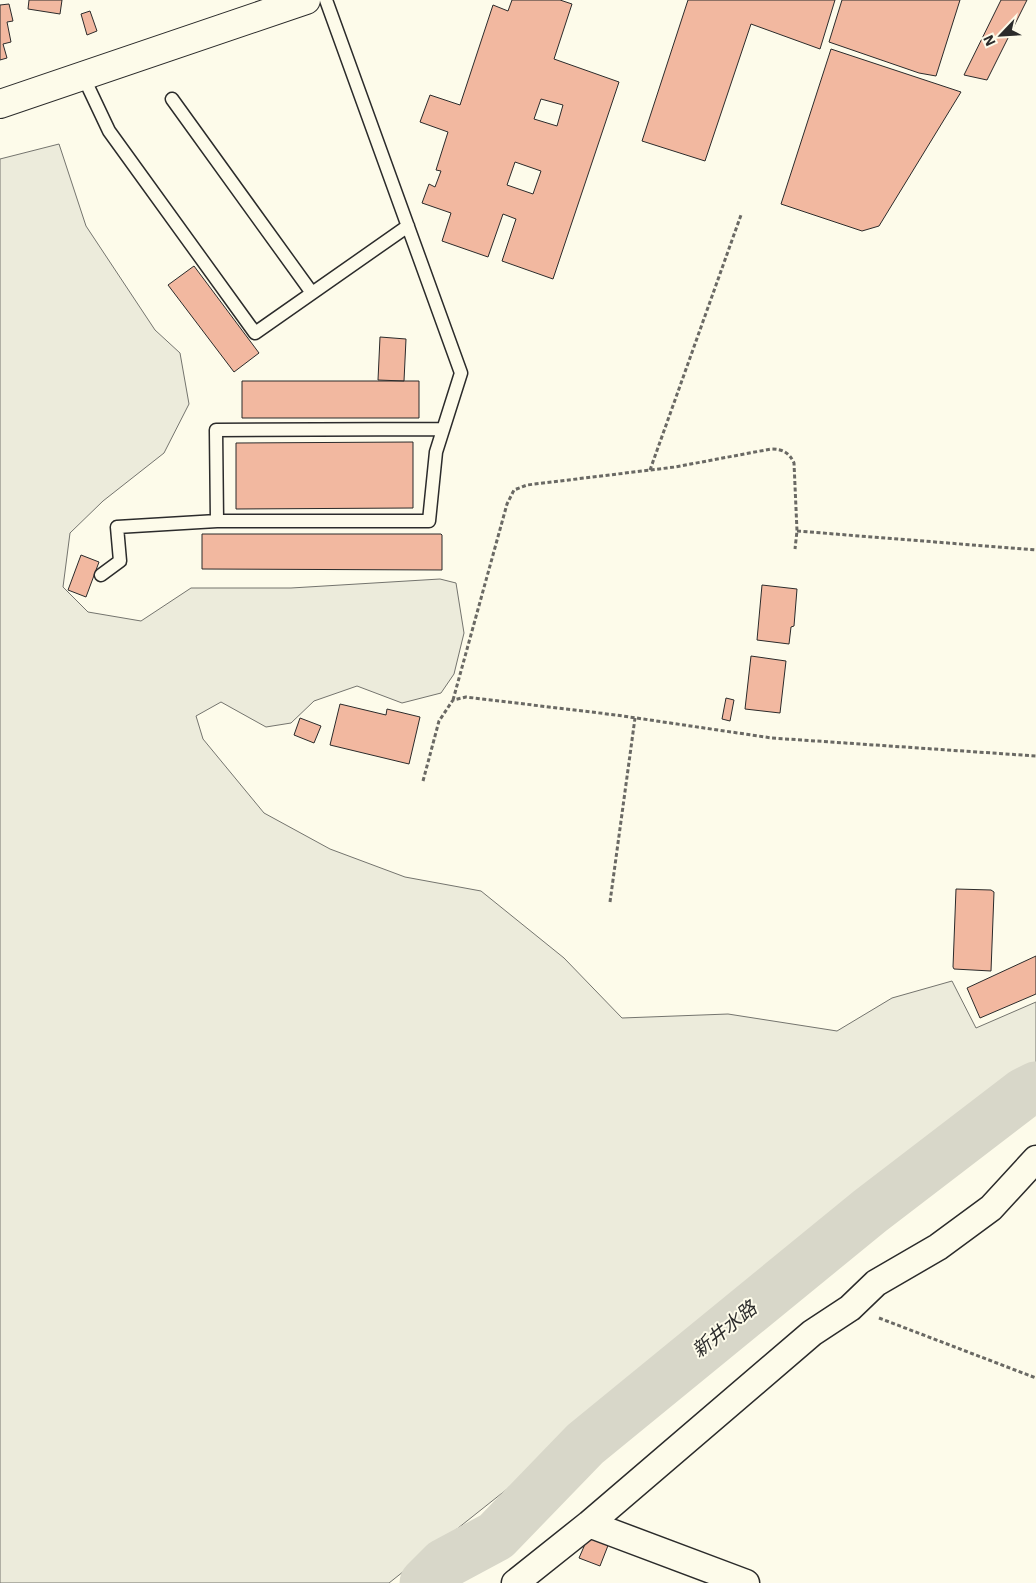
<svg xmlns="http://www.w3.org/2000/svg" width="1036" height="1583" font-family="'IBM Plex Sans','Noto Sans JP',sans-serif">
  <style>
    .green { fill: #ecebdb; stroke: #74746e }
    .lines { fill: none; stroke-linecap: round; stroke-linejoin: round }
    .river { stroke: #d8d7c9; stroke-width: 51 }
    .building { fill: #f2b8a0; stroke: #2b2b2b; fill-rule: evenodd }
    .lane-casing { stroke: #2b2b2b; stroke-width: 15 }
    .street-casing { stroke: #2b2b2b; stroke-width: 29 }
    .secondary-casing { stroke: #2b2b2b; stroke-width: 30 }
    .path { stroke: #6a6964; stroke-width: 3; stroke-dasharray: 4 2.5; stroke-linecap: butt }
    .lane { stroke: #fdfbea; stroke-width: 12 }
    .street { stroke: #fdfbea; stroke-width: 26 }
    .secondary { stroke: #fdfbea; stroke-width: 28 }
    .labels { text-anchor: middle; dominant-baseline: central; stroke-width: 4; stroke-linejoin: round; paint-order: stroke }
    .water-label { font-size: 19px; font-style: italic; fill: #2b2b2b; stroke: #fdfbea }
  </style>
  <rect width="100%" height="100%" fill="#fdfbea"/>
  <path class="green" d="M 59,144 L 86,226 L 155,330 L 180,353 L 189,404 L 164,453 L 103,501 L 70,533 L 63,587 L 88,612 L 141,621 L 191,588 L 291,588 L 440,579 L 456,583 L 464,633 L 454,674 L 441,693 L 402,703 L 357,686 L 314,701 L 291,723 L 266,727 L 221,702 L 196,716 L 203,739 L 264,813 L 330,849 L 405,877 L 481,891 L 564,958 L 622,1018 L 728,1014 L 837,1031 L 892,998 L 952,981 L 976,1028 L 1036,1002 L 1036,1110 L 974,1140 L 853,1239 L 689,1345 L 610,1432 L 516,1482 L 389,1583 L 0,1583 L 0,159 Z"/>
  <g class="lines">
    <path class="river" d="M 425,1583 L 444,1564 L 496,1536 L 585,1444 L 870,1211 L 1024,1093 L 1036,1087"/>
  </g>
  <path class="building" d="M 29,0 L 62,0 L 60,14 L 28,9 Z
    M 512,0 L 560,0 L 572,4 L 554,59 L 619,82 L 553,279 L 502,261 L 516,219 L 503,214 L 488,257 L 442,241 L 451,213 L 422,203 L 429,184 L 435,187 L 441,171 L 436,170 L 448,132 L 420,122 L 430,95 L 460,105 L 493,5 L 508,11 ZM 541,99 L 563,105 L 557,126 L 534,119 ZM 515,162 L 541,171 L 533,194 L 507,185 Z
    M 688,0 L 835,0 L 820,49 L 751,24 L 705,161 L 642,141 Z
    M 842,0 L 960,0 L 936,76 L 919,73 L 829,42 Z
    M 1001,0 L 1027,0 L 987,80 L 964,75 Z
    M 9,4 L 13,21 L 7,22 L 11,42 L 3,44 L 7,58 L 0,60 L 0,5 Z
    M 90,11 L 97,31 L 87,35 L 81,14 Z
    M 831,49 L 961,92 L 879,226 L 862,231 L 781,204 Z
    M 194,266 L 259,353 L 234,372 L 168,285 Z
    M 380,337 L 406,339 L 404,381 L 378,380 Z
    M 242,381 L 419,381 L 419,418 L 242,418 Z
    M 413,442 L 413,508 L 236,509 L 236,443 Z
    M 202,534 L 441,534 L 442,535 L 442,570 L 202,569 Z
    M 81,555 L 99,562 L 86,597 L 68,590 Z
    M 762,585 L 797,589 L 794,626 L 791,627 L 789,644 L 757,640 Z
    M 751,656 L 786,661 L 780,713 L 745,709 Z
    M 726,698 L 734,700 L 730,721 L 722,719 Z
    M 340,704 L 386,715 L 387,709 L 420,717 L 409,764 L 330,745 Z
    M 300,718 L 321,726 L 314,743 L 294,735 Z
    M 956,889 L 991,890 L 994,892 L 991,971 L 954,969 L 953,967 Z
    M 1036,956 L 1036,994 L 980,1018 L 967,988 Z
    M 589,1535 L 609,1543 L 600,1566 L 579,1558 Z"/>
  <g class="lines">
    <g class="lane-casing">
      <path id="lane" d="M 326,0 L 461,373 L 436,452 L 429,521 L 217,521 L 216,430 L 443,429
        M 83,76 L 109,131 L 255,333 L 408,226
        M 172,99 L 312,293
        M 101,575 L 120,561 L 117,527 L 217,521"/>
    </g>
    <g class="street-casing">
      <path id="street" d="M 589,1524 L 746,1583
        M 515,1583 L 589,1524 L 812,1333 L 850,1308 L 876,1283 L 938,1247 L 991,1208 L 1036,1159"/>
    </g>
    <g class="secondary-casing">
      <path id="secondary" d="M 0,104 L 306,0"/>
    </g>
    <path class="path" d="M 650,470 L 741,215
      M 797,531 L 1036,550
      M 453,700 L 507,504 L 514,490 L 527,485 L 675,467 L 771,449 C 782,449 789,452 794,463 L 797,531 L 795,549
      M 423,781 L 439,721 L 453,700 L 466,697 L 616,715 L 772,738 L 1036,756
      M 610,902 L 635,718
      M 879,1318 L 1036,1378"/>
    <use href="#lane" class="lane"/>
    <use href="#street" class="street"/>
    <use href="#secondary" class="secondary"/>
  </g>
  <g class="labels">
    <g class="water-label">
      <text transform="translate(724 1329) rotate(-39)">新井水路</text>
    </g>
  </g>
  <g transform="translate(1001 35) rotate(245)" stroke="#fdfbea" stroke-width="4" paint-order="stroke">
  <path d="M0-4L9 19L0 12L-9 19Z" fill="#2b2b2b"/>
  <text y="-8" font-size="14" font-weight="bold" text-anchor="middle" fill="#2b2b2b">N</text>
  </g>
</svg>
